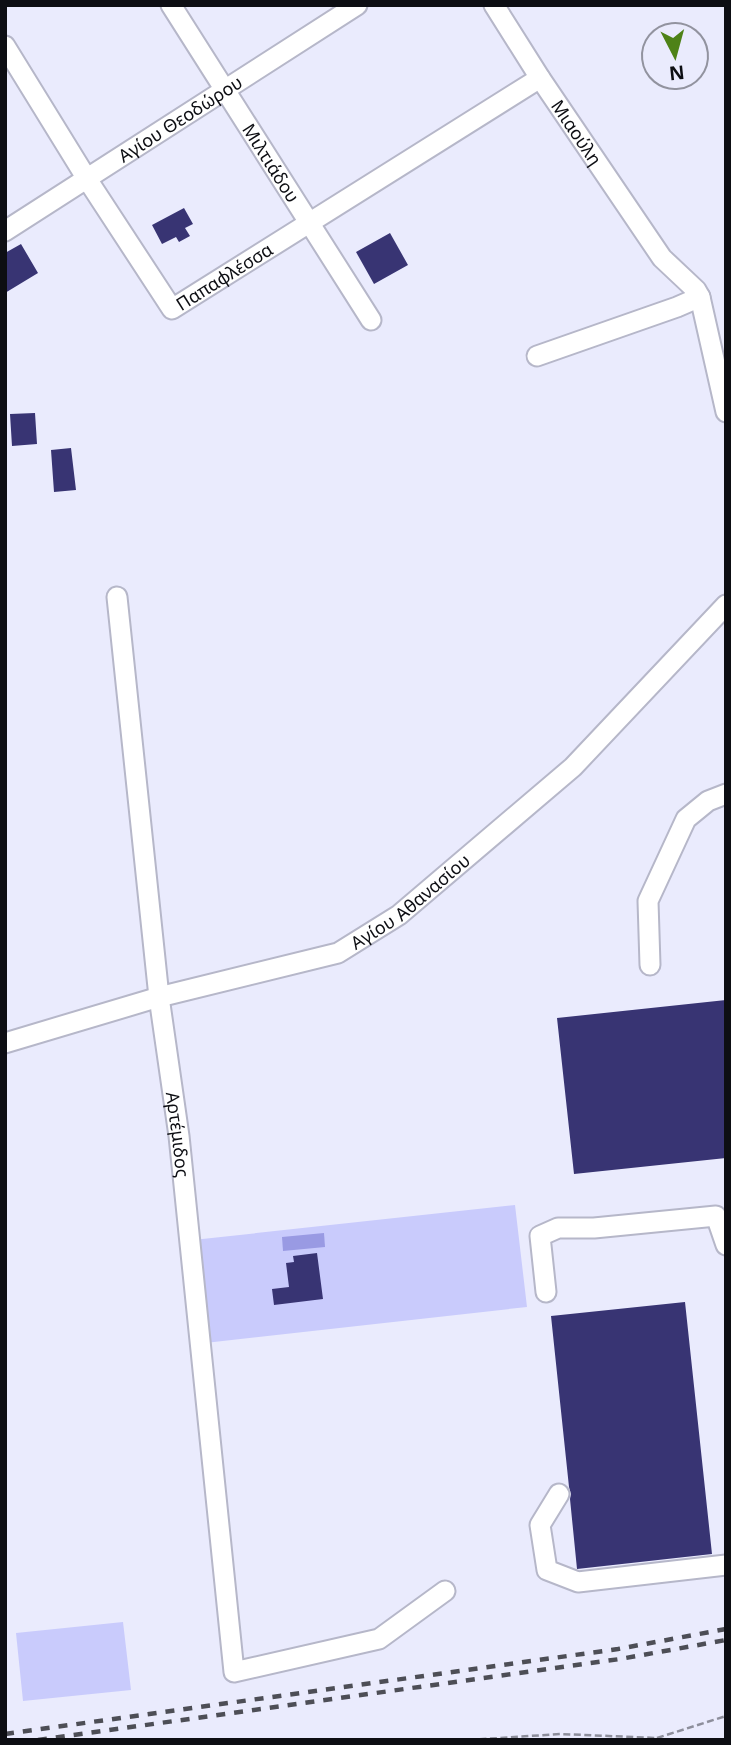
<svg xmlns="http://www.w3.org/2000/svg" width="731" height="1745" font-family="'Noto Sans',sans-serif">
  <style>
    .green { fill: #c9cbfc }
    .water { fill: #999ae3 }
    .building { fill: #383473 }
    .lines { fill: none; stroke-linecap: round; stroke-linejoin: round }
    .minor-casing { stroke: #b6b7c9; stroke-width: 23 }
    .path { stroke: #8d8e9b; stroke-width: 2.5; stroke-dasharray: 7 3.5; stroke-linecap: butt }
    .minor { stroke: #fff; stroke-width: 19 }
    .rail { stroke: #4d4e56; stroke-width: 4.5; stroke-dasharray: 9 9; stroke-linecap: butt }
    .labels { text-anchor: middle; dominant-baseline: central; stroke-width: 7; stroke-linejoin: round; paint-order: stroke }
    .street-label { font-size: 18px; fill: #0d0e13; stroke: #eaebfd }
  </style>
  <rect width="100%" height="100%" fill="#eaebfd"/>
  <path class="green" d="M 515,1205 L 527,1307 L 205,1343 L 193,1240 Z
    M 123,1622 L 131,1690 L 23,1701 L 16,1633 Z"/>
  <path class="water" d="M 324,1233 L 325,1247 L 283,1251 L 282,1237 Z"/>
  <path class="building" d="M 184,208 L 193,224 L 185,228 L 190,236 L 179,242 L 176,237 L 162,244 L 152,225 Z
    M 390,233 L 408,265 L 374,284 L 356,252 Z
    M 21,244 L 38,273 L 5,293 L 5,253 Z
    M 35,413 L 37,444 L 12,446 L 10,414 Z
    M 71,448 L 76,490 L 54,492 L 51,450 Z
    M 726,1000 L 726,1158 L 574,1174 L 557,1018 Z
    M 317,1253 L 323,1299 L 274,1305 L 272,1289 L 289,1287 L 286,1263 L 294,1262 L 293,1256 Z
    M 685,1302 L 712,1554 L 577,1569 L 570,1499 L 571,1494 L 569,1487 L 551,1316 Z"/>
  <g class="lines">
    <g class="minor-casing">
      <g id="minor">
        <path id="s1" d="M 171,5 L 371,320"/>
        <path id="s2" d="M 494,5 L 540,78 L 662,258 L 696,290 L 700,297 L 726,412"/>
        <path id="s3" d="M 5,46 L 87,179 L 172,309 L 540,78"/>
        <path id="s4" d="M 5,231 L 357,5"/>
        <path d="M 537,356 L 677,307 L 700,297"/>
        <path id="s5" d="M 117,597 L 159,997 L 179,1136 L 234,1672 L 379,1639 L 445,1591"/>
        <path d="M 650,965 L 648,901 L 686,819 L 708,801 L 726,794"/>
        <path id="s6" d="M 5,1043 L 159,997 L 338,953 L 399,915 L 573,767 L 726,605"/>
        <path d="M 546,1292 L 540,1236 L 558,1228 L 594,1228 L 716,1216 L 726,1245"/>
        <path d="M 559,1494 L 540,1525 L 547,1570 L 578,1582 L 726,1565"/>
      </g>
    </g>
    <path class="path" d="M 657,1738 L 726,1716
      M 469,1740 L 560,1734 L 657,1738 L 658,1740"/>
    <use href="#minor" class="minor"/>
    <path class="rail" d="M 5,1734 L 618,1649 L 726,1629
      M 38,1740 L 620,1659 L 726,1640"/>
  </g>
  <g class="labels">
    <g class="street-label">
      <text stroke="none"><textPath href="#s4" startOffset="208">Αγίου Θεοδώρου</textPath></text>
      <text stroke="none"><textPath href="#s2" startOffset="152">Μιαούλη</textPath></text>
      <text stroke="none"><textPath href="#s1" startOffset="187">Μιλτιάδου</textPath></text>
      <text stroke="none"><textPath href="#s3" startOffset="373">Παπαφλέσσα</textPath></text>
      <text stroke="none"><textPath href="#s6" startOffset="434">Αγίου Αθανασίου</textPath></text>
      <text stroke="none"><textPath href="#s5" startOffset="541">Αρτέμιδος</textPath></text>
    </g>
  </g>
  <rect width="731" height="1745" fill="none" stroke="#0d0e13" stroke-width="14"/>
  <g transform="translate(675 56) rotate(174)"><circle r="33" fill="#eaebfd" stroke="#92939f" stroke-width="2"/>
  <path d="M0-5L12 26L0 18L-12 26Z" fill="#4e8217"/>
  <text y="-10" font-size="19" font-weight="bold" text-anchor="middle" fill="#0d0e13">N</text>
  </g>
</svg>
